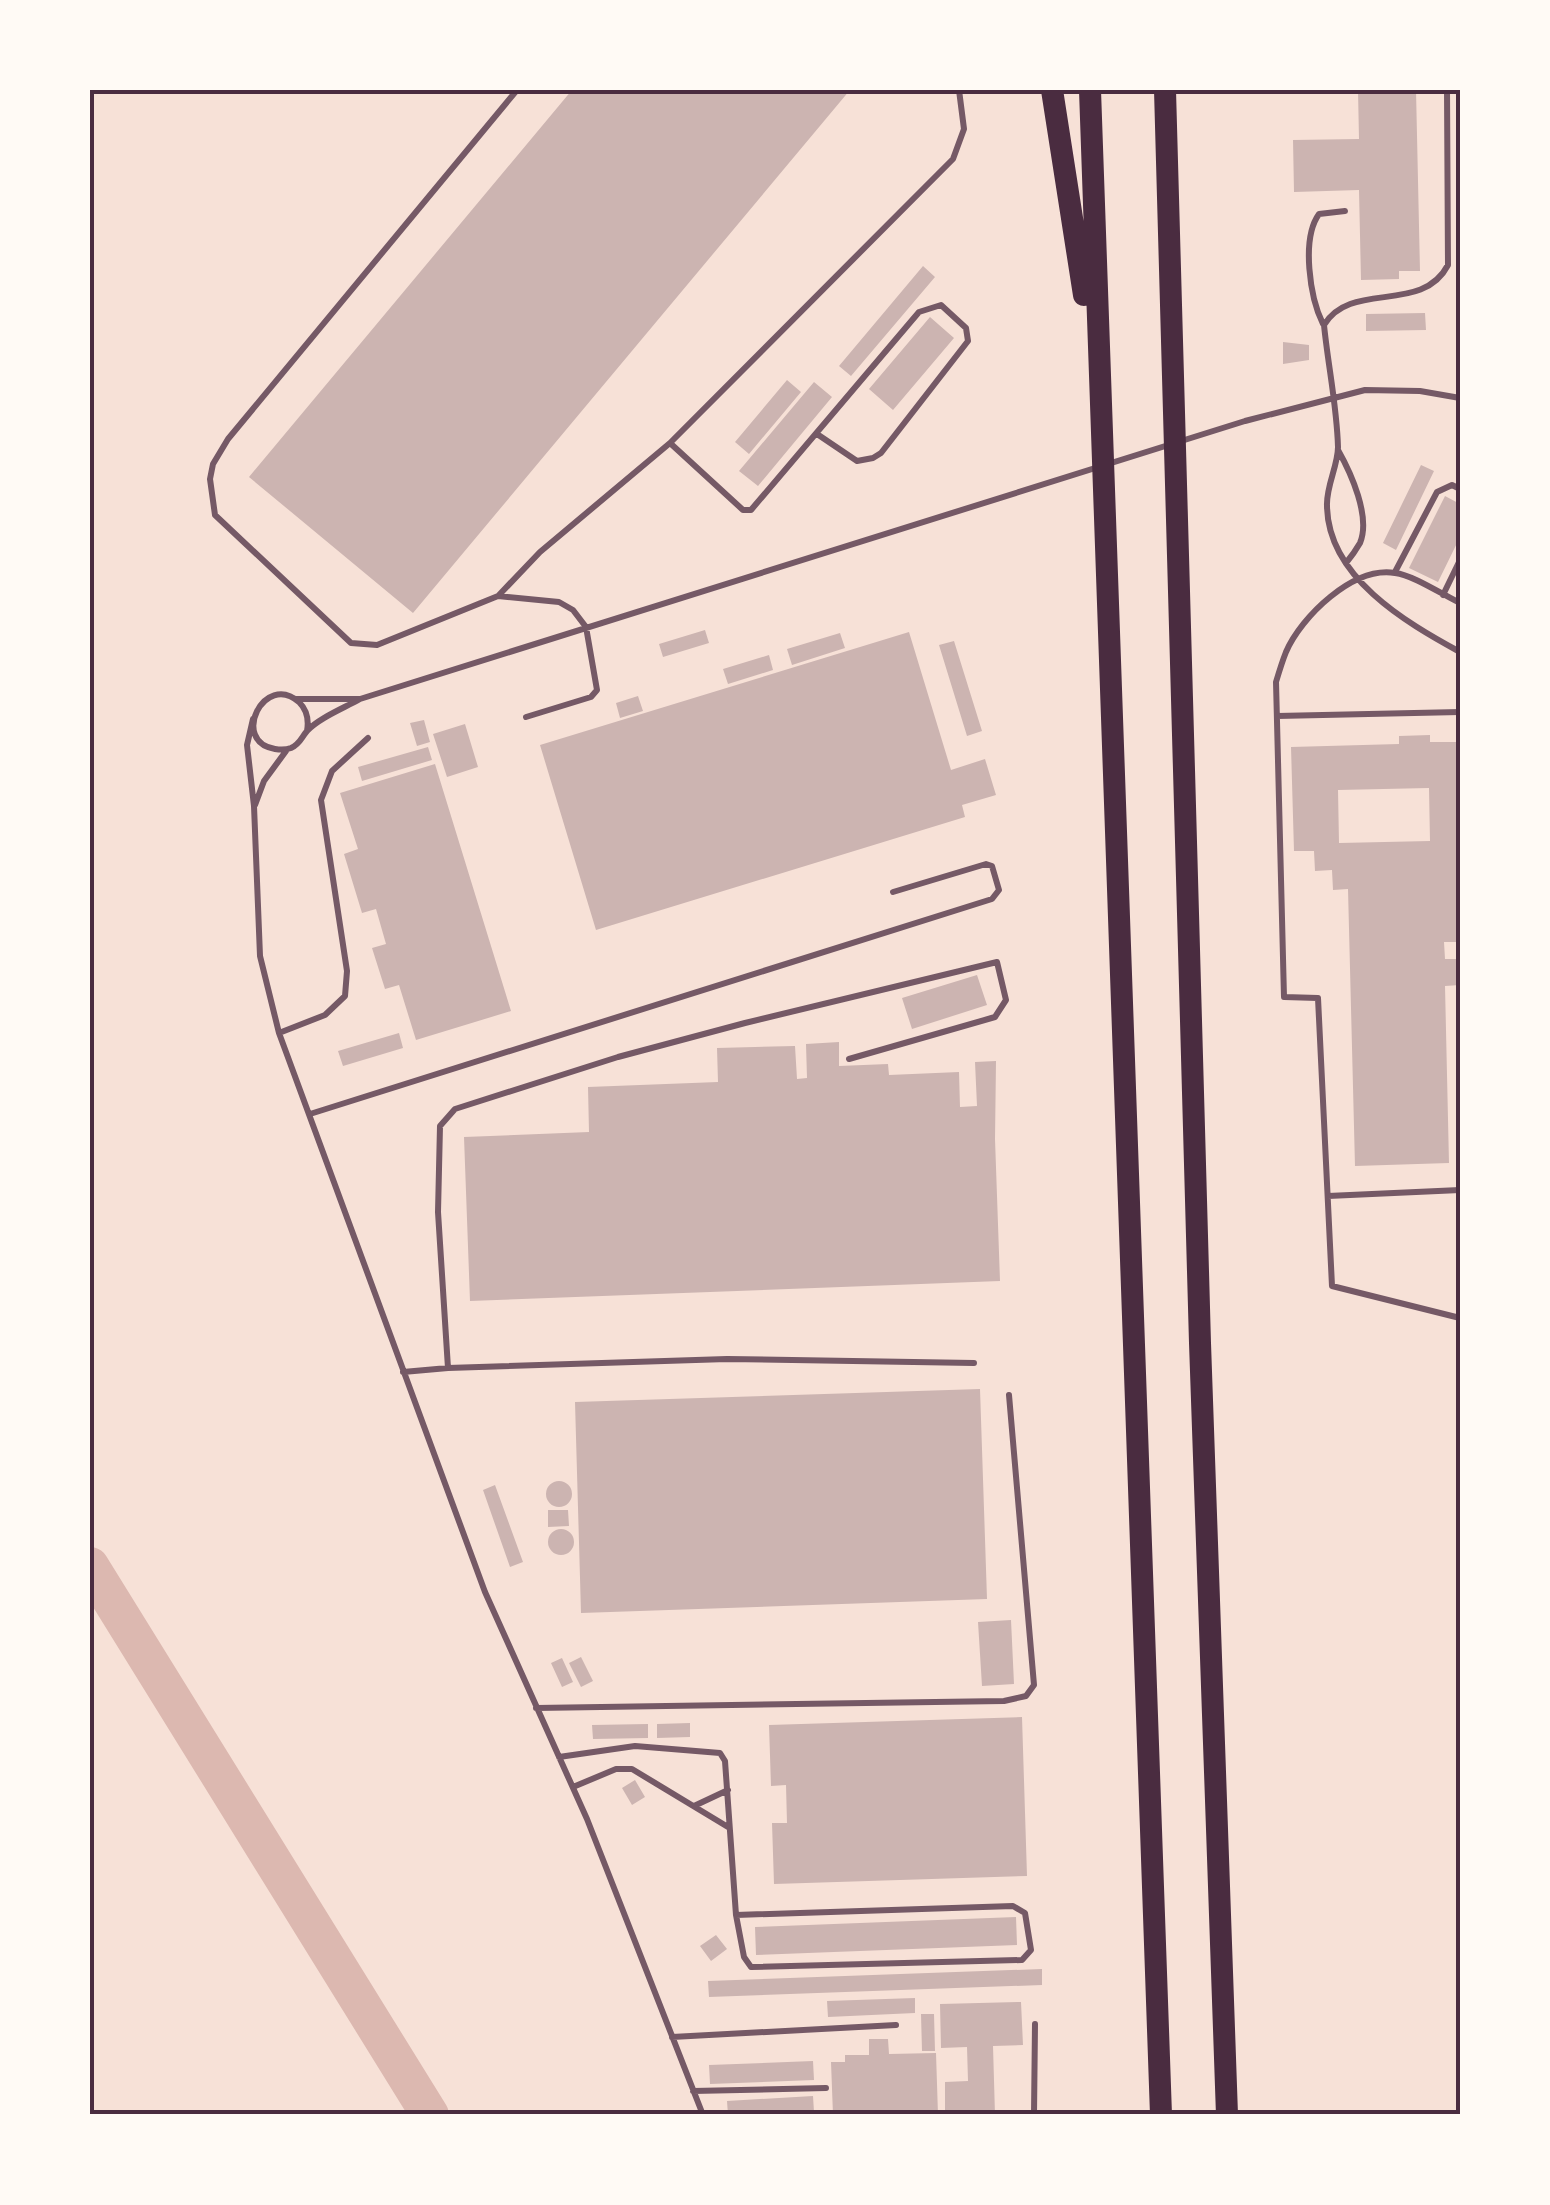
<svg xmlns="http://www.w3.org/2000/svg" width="1550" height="2205" font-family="'Titillium Web',sans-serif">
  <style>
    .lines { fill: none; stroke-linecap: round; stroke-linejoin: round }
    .river { stroke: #dcb8b0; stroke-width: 38 }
    .building { fill: #ccb4b1; fill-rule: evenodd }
    .service { stroke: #755966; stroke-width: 6 }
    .motorway { stroke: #4a2c40; stroke-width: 22 }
    .neatline { fill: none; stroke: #4a2c40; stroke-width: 4 }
  </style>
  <rect width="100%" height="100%" fill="#f7e1d7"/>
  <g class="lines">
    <path class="river" d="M 90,1566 L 430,2115"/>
  </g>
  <path class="building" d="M 572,90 L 850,90 L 413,613 L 249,477 Z
    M 1358,90 L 1416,90 L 1420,271 L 1399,271 L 1399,279 L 1361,280 L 1359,190 L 1294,192 L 1293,140 L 1359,139 Z
    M 923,266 L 935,277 L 851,376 L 839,366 Z
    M 1425,313 L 1426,330 L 1366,331 L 1366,314 Z
    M 930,317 L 954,338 L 893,410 L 869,389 Z
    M 1283,342 L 1309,345 L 1309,360 L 1283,364 Z
    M 787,380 L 801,392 L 749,454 L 735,442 Z
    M 814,382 L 832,397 L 758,486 L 739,471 Z
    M 1421,465 L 1434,471 L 1396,550 L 1383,543 Z
    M 1445,496 L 1460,504 L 1460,537 L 1438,582 L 1409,568 Z
    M 705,630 L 709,643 L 663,657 L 659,644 Z
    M 909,632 L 951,770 L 985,759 L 996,795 L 962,805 L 965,817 L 596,930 L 540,745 Z
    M 840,633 L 845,648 L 792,665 L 787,649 Z
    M 954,641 L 982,731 L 967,736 L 939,645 Z
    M 769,655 L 773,670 L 728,684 L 723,669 Z
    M 638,696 L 643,711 L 620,718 L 616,703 Z
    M 424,720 L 430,742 L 417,746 L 410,723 Z
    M 465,724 L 478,767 L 447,777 L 433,734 Z
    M 1430,735 L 1430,742 L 1460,742 L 1460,942 L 1444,942 L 1445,959 L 1460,959 L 1460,985 L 1445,986 L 1449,1163 L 1355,1166 L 1348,889 L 1333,890 L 1332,870 L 1315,871 L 1314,851 L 1294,851 L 1291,747 L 1399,744 L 1399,736 ZM 1429,788 L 1430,841 L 1339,843 L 1338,790 Z
    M 428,747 L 432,760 L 362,781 L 358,767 Z
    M 435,764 L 511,1011 L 416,1040 L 399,985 L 385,989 L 372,948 L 386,944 L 376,909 L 362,913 L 344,854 L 358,849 L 340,793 Z
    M 977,975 L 987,1005 L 912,1029 L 902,998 Z
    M 399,1033 L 403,1048 L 343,1066 L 338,1051 Z
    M 839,1042 L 839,1066 L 888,1064 L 889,1075 L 959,1072 L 960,1107 L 977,1106 L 975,1062 L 996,1061 L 995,1139 L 1000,1281 L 470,1301 L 464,1137 L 589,1132 L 588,1087 L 718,1082 L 717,1048 L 795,1046 L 797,1079 L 807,1078 L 806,1044 Z
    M 980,1389 L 987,1599 L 581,1613 L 575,1402 Z
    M546 1494a13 13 0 1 1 26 0a13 13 0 1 1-26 0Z
    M 495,1485 L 523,1562 L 510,1567 L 483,1490 Z
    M 548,1510 L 568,1510 L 569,1526 L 548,1527 Z
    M548 1542a13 13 0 1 1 26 0a13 13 0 1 1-26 0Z
    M 1011,1620 L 1014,1684 L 982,1686 L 978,1622 Z
    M 581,1657 L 593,1681 L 581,1687 L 569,1663 Z
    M 562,1658 L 573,1682 L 562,1687 L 551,1663 Z
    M 1022,1717 L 1027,1876 L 774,1884 L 772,1823 L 787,1823 L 786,1785 L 771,1786 L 769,1725 Z
    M 690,1723 L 690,1737 L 657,1738 L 657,1724 Z
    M 648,1724 L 648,1738 L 593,1739 L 592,1725 Z
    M 635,1780 L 645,1797 L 632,1805 L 622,1788 Z
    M 1016,1917 L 1017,1945 L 756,1955 L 755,1927 Z
    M 716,1935 L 727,1949 L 711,1961 L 700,1946 Z
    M 1042,1969 L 1042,1985 L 709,1997 L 708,1981 Z
    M 915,1998 L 915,2013 L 828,2017 L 827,2001 Z
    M 1021,2002 L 1023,2045 L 993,2046 L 995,2115 L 945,2115 L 945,2082 L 968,2081 L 967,2047 L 941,2048 L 940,2004 Z
    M 921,2014 L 934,2014 L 935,2051 L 922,2051 Z
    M 869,2039 L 888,2039 L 889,2054 L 936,2053 L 938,2115 L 833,2115 L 831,2062 L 845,2062 L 845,2055 L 869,2055 Z
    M 813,2061 L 814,2080 L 710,2084 L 709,2065 Z
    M 813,2096 L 814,2112 L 728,2115 L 727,2101 Z"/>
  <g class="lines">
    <path class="service" d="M 517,90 L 228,439 L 213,464 L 210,479 L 215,515 L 351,643 L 377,645 L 498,596 L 559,602 L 573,610 L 586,627 L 597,690 L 591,697 L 526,717
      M 1447,90 L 1448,265 C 1422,315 1351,280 1324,325 C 1328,365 1337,407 1338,447 C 1338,466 1326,486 1327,506 C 1328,577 1405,622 1460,652
      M 1323,324 C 1310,298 1301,239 1319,214 L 1345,211
      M 817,434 L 857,461 L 873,458 L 881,453 L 968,341 L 966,328 L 941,305 L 919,312 L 751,510 L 743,510 L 670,443 L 953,159 L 964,129 L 959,90
      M 1338,450 C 1351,473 1371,517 1360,543 C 1356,550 1351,557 1346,563
      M 1395,572 L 1437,492 L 1452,485 L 1460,489
      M 499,595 L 540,552 L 670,443
      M 1443,595 L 1460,560
      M 1460,603 C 1443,595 1413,575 1395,573 C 1353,566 1301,617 1286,652 C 1282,662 1279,672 1276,682 L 1284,997 L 1318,998 L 1332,1286 L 1460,1318
      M 296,699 L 359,699
      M 1277,716 L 1460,712
      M 253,719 L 247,745 L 254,806 L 260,956 L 279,1033 L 485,1592 L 587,1819 L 703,2115
      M 307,731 C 309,720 307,710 299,702 C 264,671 230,742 275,749 C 281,750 286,750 291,748 C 300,744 301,738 307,731 C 319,718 344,708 360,699 L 1245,421 L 1365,390 L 1420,391 L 1460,398
      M 255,805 L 264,781 L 286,751
      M 279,1033 L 325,1015 L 345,996 L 347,971 L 321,800 L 332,771 L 368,738
      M 310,1114 L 992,899 L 999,890 L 992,866 L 986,864 L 893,892
      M 1328,1196 L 1460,1190
      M 448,1368 L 727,1359 L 974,1363
      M 403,1372 L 448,1368 L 438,1212 L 440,1126 L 455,1109 L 618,1057 L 745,1023 L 997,962 L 1006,1000 L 995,1017 L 849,1059
      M 536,1708 L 1004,1701 L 1026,1696 L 1034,1685 L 1009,1395
      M 559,1757 L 635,1746 L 720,1753 L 725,1761 L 736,1915 L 1013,1906 L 1025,1913 L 1031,1950 L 1022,1960 L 751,1967 L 744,1957 L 736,1915
      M 573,1787 L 616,1769 L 632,1769 L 728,1827
      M 694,1806 L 728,1790
      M 672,2037 L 896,2025
      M 693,2091 L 826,2088
      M 1034,2115 L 1035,2024"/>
    <path class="motorway" d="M 1052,90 L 1084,295
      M 1090,90 L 1161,2115
      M 1165,90 L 1200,1343 L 1227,2115"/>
  </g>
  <rect width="1550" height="2205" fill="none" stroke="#fffaf5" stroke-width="185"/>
  <rect x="92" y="92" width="1366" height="2020" class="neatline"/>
</svg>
